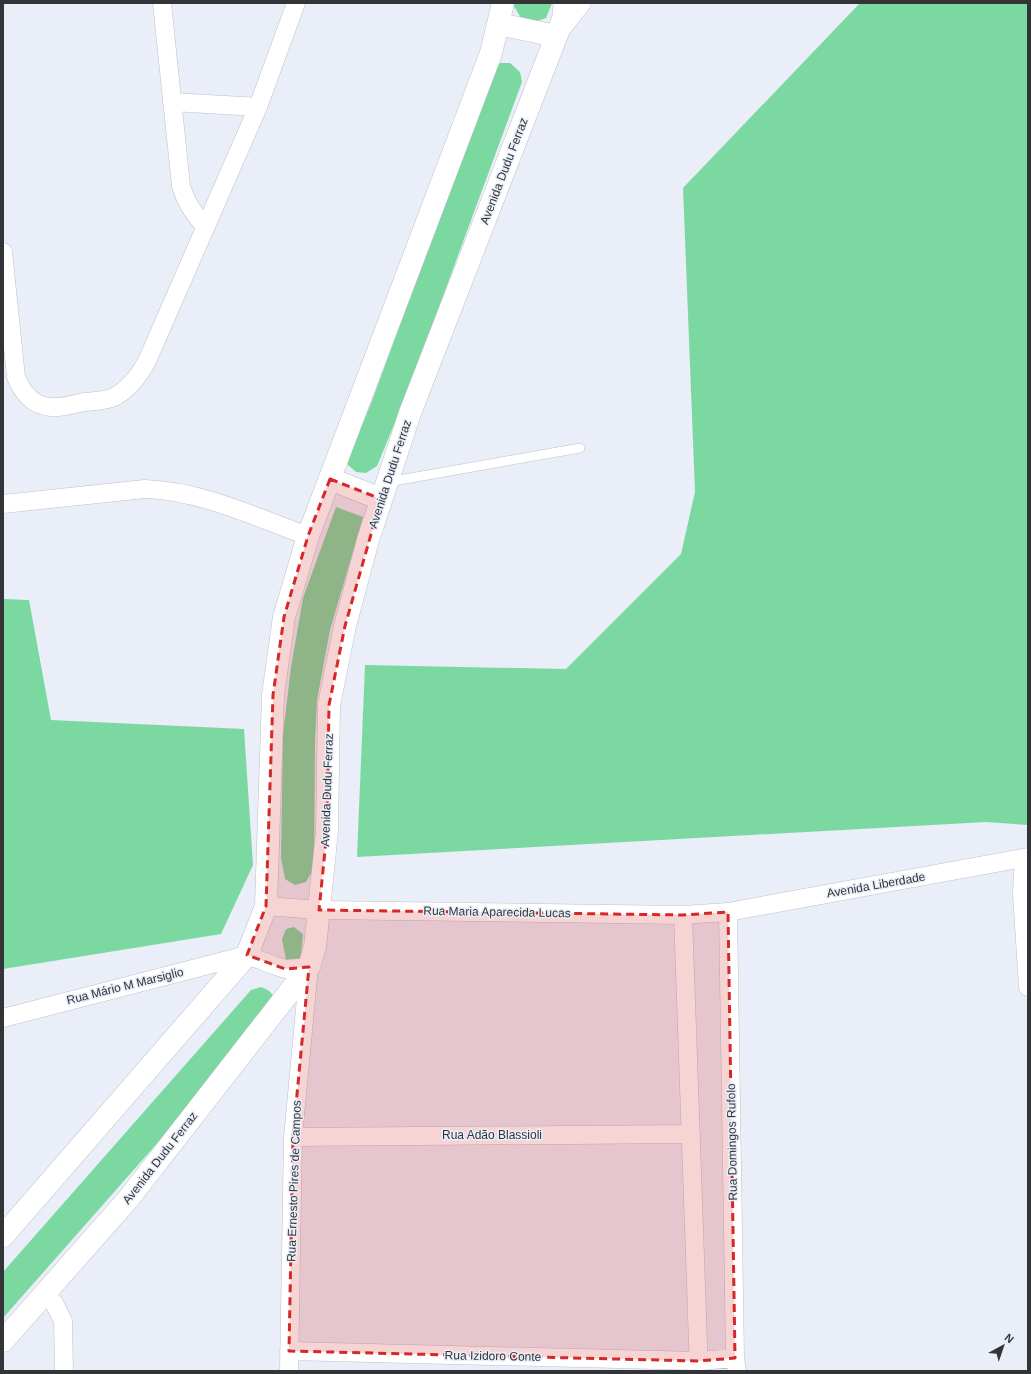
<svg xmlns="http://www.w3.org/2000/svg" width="1031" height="1374" font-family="Arial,sans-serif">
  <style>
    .green { fill: #7cd8a1 }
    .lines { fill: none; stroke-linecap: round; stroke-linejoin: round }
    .service-casing { stroke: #bdc1ca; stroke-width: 10 }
    .minor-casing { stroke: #bdc1ca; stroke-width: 19 }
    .secondary-casing { stroke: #bdc1ca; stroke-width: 23 }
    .service { stroke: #fff; stroke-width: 9 }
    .minor { stroke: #fff; stroke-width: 18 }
    .secondary { stroke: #fff; stroke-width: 22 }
    .marked { fill: #d62828; fill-opacity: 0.2; stroke: #d62828; stroke-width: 3; stroke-dasharray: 8 5; stroke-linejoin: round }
    .labels { text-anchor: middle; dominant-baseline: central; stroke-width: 3; stroke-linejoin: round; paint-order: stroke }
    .street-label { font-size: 12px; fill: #323437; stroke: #eaeef8 }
  </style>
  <rect width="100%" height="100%" fill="#eaeef8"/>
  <path class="green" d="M 512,3 L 552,3 L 546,18 L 535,22 L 521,18 Z
    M 860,3 L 1028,3 L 1028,825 L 986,822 L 357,857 L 365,665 L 566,669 L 681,554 L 695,492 L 683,188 Z
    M 500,63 L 510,63 L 520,72 L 522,82 L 408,391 L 377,466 L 366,473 L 356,472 L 347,464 L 351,451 L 372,401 L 493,71 Z
    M 336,507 L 363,517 L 330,630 L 317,700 L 315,742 L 314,868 L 306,882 L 295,885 L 285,879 L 281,858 L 283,735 L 291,667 L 303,598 Z
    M 3,599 L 29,600 L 51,720 L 244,729 L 253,865 L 221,934 L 3,969 Z
    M 294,927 L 303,934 L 301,955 L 296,967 L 287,965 L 282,939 L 286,929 Z
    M 261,987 C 270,990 273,994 277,1003 L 272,1013 L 3,1318 L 3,1272 L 251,990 Z"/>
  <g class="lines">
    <g class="service-casing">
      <path id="service" d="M 388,482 L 580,448"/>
    </g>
    <g class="minor-casing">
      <path id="minor" d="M 162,3 L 181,186 C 186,203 194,215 206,227
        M 560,31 L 582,3
        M 172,102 L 258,107
        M 3,252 L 16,377 C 22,392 33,406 51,407 C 62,408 74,404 84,402 C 93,401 106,401 114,397 C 129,389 139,376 147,361 L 258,107 L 296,3
        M 3,504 L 145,489 C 202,491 255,517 308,536
        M 1024,858 L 1022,893 L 1028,987
        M 266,906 L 319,910 L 683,915 L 728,912 L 1028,857
        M 728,912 L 735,1358 L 737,1371
        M 683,915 L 699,1371
        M 3,1018 L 247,955 L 273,965 L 285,969 L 309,967 L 293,1137 L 289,1371
        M 293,1137 L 691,1134
        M 44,1295 L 54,1303 L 63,1321 L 64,1371
        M 289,1351 L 698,1361 L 735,1358"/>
    </g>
    <g class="secondary-casing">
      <path id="secondary" d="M 498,24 L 556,36
        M 330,479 L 381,499
        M 3,1236 L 247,955 L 266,906 L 273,695 L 284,617 L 308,536 L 491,53 L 503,3
        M 3,1341 L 129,1198 L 309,967 L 315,947 L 327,831 L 329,705 L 345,626 L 368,540 L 410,413 L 563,19 L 565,3"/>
    </g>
    <use href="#service" class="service"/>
    <use href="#minor" class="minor"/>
    <use href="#secondary" class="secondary"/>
  </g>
  <path class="marked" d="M 330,479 L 381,499 L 345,626 L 329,705 L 327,831 L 319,910 L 683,915 L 728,912 L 735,1358 L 698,1361 L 289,1351 L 293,1137 L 309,967 L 285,969 L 247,955 L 266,906 L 273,695 L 284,617 L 308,536 Z"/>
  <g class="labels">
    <g class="street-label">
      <text transform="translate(504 171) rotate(-69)">Avenida Dudu Ferraz</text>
      <text transform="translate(390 474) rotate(-72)">Avenida Dudu Ferraz</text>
      <text transform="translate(327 790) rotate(-88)">Avenida Dudu Ferraz</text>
      <text transform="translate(876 885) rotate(-10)">Avenida Liberdade</text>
      <text transform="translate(497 912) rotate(1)">Rua Maria Aparecida Lucas</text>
      <text transform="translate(125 986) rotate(-14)">Rua Mário M Marsiglio</text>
      <text x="492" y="1135">Rua Adão Blassioli</text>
      <text transform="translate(732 1142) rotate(-91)">Rua Domingos Rufolo</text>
      <text transform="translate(160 1158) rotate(-52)">Avenida Dudu Ferraz</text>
      <text transform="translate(294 1181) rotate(-88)">Rua Ernesto Pires de Campos</text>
      <text transform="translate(493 1356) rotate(1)">Rua Izidoro Conte</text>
    </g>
  </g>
  <rect width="1031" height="1374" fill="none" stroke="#323437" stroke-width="8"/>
  <g transform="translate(1003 1346) rotate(40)" stroke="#eaeef8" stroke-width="3" paint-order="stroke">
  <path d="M0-3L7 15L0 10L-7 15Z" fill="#323437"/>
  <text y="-6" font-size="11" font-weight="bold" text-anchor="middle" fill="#323437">N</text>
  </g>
</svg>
